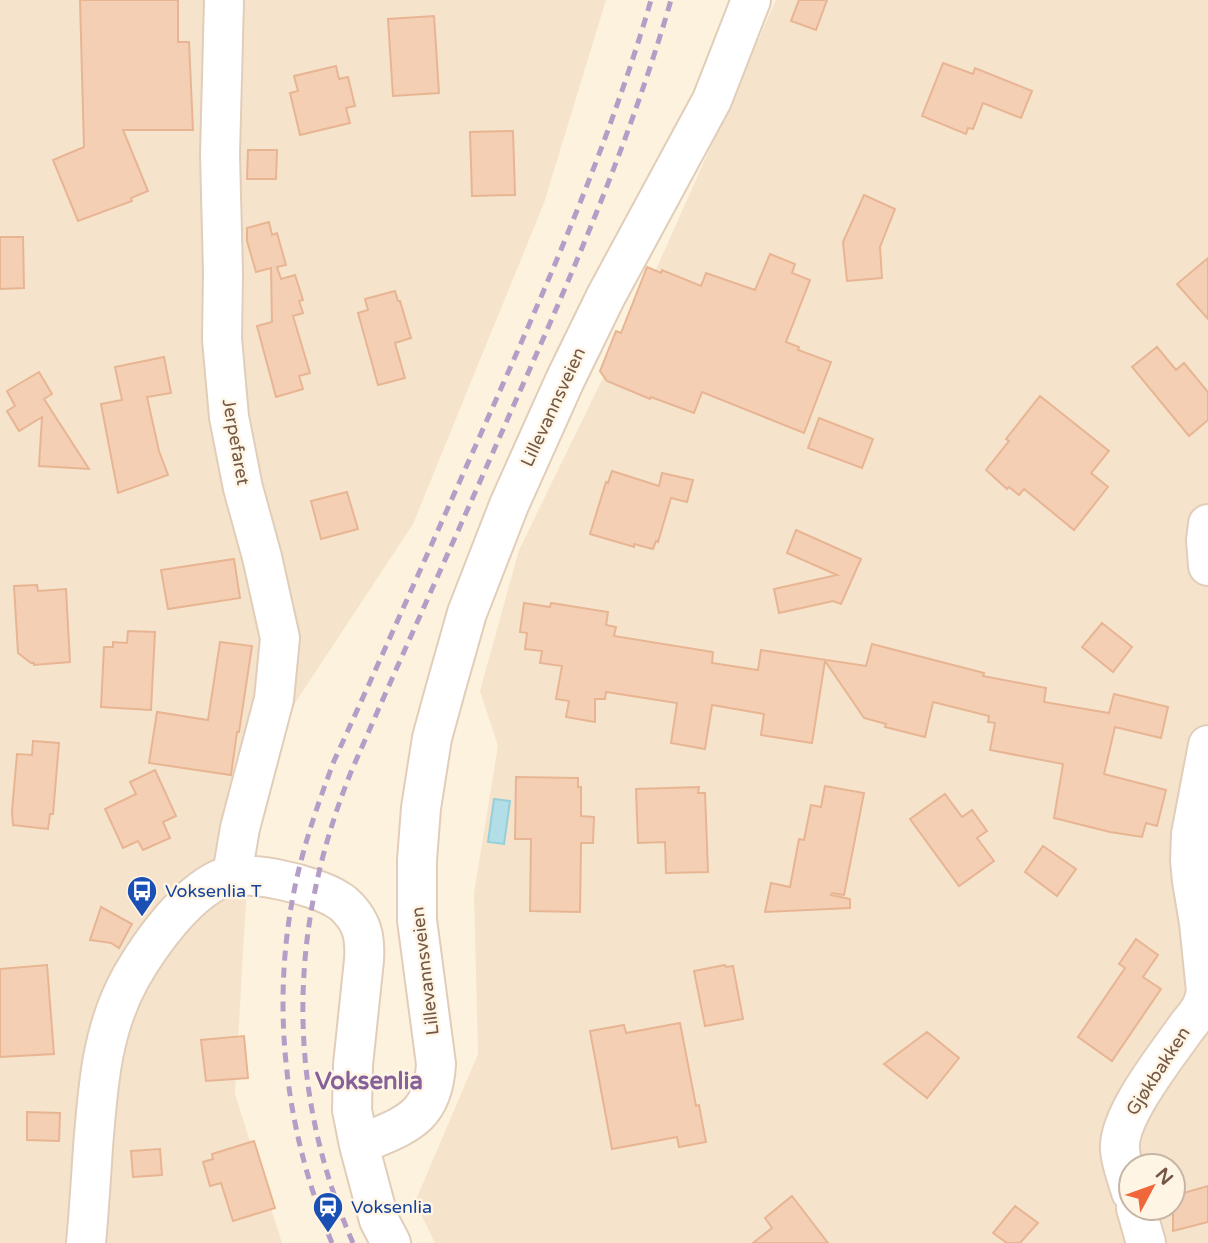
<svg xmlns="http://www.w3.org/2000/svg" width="1208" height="1243" font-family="'Varela Round',sans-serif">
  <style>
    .residential { fill: #f5e3cc; fill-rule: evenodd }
    .water { fill: #b2dee7; stroke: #97ceda; stroke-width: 2 }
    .building { fill: #f4cfb4; stroke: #e8b593; stroke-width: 2 }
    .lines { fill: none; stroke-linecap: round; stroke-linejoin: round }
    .minor-casing { stroke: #e1cdb9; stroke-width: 42 }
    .minor { stroke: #fff; stroke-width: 38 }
    .rail { stroke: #b49dc6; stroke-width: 5; stroke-dasharray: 10 7; stroke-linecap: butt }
    .labels { text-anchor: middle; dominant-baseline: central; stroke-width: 5; stroke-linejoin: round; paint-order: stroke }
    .street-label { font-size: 18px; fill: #745745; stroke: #fff5e5 }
    .transit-label { font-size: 18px; fill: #164399; stroke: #fff5e5; text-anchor: start }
    .district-label { font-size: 24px; font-weight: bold; fill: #866098; stroke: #fff5e5 }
  </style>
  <rect width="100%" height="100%" fill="#fdf2dd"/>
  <path class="residential" d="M 0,0 L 606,0 L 544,203 L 413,524 L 295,703 L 249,848 L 235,1094 L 282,1243 L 0,1243 Z
    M 776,0 L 1208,0 L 1208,1243 L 435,1243 L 415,1202 L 478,1054 L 474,893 L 498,746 L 480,691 L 519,550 L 659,263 ZM 1131,1166 L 1173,1166 L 1173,1208 L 1131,1208 Z"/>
  <path class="water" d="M 494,799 L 510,801 L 504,844 L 488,842 Z"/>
  <path class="building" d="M 80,0 L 178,0 L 178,42 L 189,42 L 193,130 L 123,130 L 148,191 L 131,198 L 132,201 L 78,221 L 53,160 L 84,147 Z
    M 799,0 L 827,0 L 816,30 L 791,21 Z
    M 434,16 L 439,93 L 393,96 L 388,19 Z
    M 943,63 L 973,74 L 975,68 L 1032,91 L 1021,118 L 983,103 L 973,129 L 968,128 L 966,134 L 922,116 Z
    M 336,66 L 339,79 L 348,77 L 355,106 L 346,108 L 350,123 L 300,135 L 290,93 L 298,91 L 294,76 Z
    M 513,131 L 515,195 L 472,196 L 470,132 Z
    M 248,150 L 277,150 L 276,179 L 247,179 Z
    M 864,195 L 895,209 L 880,247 L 882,278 L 847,281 L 843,242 Z
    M 269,222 L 272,235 L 277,233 L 286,265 L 277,267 L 281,279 L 295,275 L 303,300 L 299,301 L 303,313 L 293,316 L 310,373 L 299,376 L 303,389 L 276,397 L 257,326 L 272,322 L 271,268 L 256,272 L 247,241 L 247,228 Z
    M 0,237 L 23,237 L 24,288 L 0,289 Z
    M 770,254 L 795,264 L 792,273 L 810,280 L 786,342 L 799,347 L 798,350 L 831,362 L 804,433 L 702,392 L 694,413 L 651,397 L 650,399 L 607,381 L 600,371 L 616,331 L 621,333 L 647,267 L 661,273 L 662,270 L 701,286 L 706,273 L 755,290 Z
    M 1208,258 L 1208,319 L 1177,284 Z
    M 395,291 L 398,301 L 400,301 L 411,338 L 395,343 L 405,378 L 378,385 L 358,313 L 368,310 L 365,299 Z
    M 1157,347 L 1176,370 L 1184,363 L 1208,392 L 1208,420 L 1189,436 L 1132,367 Z
    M 164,357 L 171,393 L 147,397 L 159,451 L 168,475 L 118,493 L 101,404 L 122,400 L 115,367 Z
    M 39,372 L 52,394 L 44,399 L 89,469 L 39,466 L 42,417 L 19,431 L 7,411 L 15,406 L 7,391 Z
    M 1040,396 L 1109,451 L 1091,473 L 1108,487 L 1074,530 L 1024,489 L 1019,495 L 1009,487 L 1007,489 L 986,470 L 1009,441 L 1006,439 Z
    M 819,418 L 873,439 L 862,468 L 808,448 Z
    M 612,471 L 659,486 L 662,473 L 693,480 L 687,502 L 671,498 L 658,542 L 656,541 L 653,549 L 634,544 L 634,547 L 590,534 L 606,482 L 608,483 Z
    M 347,492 L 358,529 L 321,539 L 311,501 Z
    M 796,530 L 861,559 L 841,604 L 833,601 L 779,613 L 774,589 L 837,575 L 787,553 Z
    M 234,559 L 240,598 L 168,609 L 161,570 Z
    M 37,585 L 38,591 L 66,589 L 70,662 L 34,665 L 34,663 L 31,663 L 18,653 L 14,586 Z
    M 524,603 L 550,607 L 551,603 L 608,612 L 606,625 L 616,627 L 614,636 L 713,652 L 712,663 L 758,670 L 761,650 L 866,666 L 872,644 L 984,673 L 983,676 L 1046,688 L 1044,702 L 1109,713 L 1114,694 L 1168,707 L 1161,738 L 1115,727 L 1104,774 L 1166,790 L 1157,826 L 1146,823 L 1142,837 L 1110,832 L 1054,818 L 1063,764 L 990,750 L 995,723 L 988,722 L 989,716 L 933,702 L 925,737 L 885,727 L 886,724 L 864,718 L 825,661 L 812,743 L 761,735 L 764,714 L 712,705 L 705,749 L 671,743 L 677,703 L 606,692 L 605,699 L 595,699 L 595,722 L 566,717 L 569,701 L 556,699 L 562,666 L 540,663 L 542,651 L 525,649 L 527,633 L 520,632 Z
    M 1102,623 L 1132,647 L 1113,672 L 1082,647 Z
    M 128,631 L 155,632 L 151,710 L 101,707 L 104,647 L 113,647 L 113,642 L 127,643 Z
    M 220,642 L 252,646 L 239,732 L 237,732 L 231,775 L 149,763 L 157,712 L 208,720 Z
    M 33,741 L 59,743 L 53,814 L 50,814 L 48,829 L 13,825 L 12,811 L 17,754 L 32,755 Z
    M 155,770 L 176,816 L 163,822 L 170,838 L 143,850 L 138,841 L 123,848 L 105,809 L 136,794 L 130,782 Z
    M 516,777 L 578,778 L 578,787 L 581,787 L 581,816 L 594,817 L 593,843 L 581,843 L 580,912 L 530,911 L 531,839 L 515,839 Z
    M 825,786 L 864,793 L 844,895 L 832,893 L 831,895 L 850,899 L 850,908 L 765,912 L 771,883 L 790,887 L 799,839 L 804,840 L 811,805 L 821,807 Z
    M 699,787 L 698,793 L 705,793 L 708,872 L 666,873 L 665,842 L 638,843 L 636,789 Z
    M 945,794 L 962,817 L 972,810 L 987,831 L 977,838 L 994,861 L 959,886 L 910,819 Z
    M 1043,846 L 1076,869 L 1057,896 L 1025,872 Z
    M 101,907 L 132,924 L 119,948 L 111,943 L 90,940 Z
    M 1136,939 L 1158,955 L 1143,977 L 1161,989 L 1112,1061 L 1078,1037 L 1125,968 L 1119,964 Z
    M 47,965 L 54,1054 L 0,1057 L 0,969 Z
    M 725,965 L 726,967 L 733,966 L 743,1019 L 705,1026 L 694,971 Z
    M 680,1023 L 696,1106 L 699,1105 L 706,1142 L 679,1147 L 677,1137 L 612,1149 L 590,1031 L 624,1025 L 626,1033 Z
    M 927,1032 L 959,1058 L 927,1098 L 884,1064 Z
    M 244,1036 L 248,1078 L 206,1081 L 201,1040 Z
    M 27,1112 L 60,1113 L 59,1141 L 27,1140 Z
    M 254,1141 L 275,1208 L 233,1221 L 221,1183 L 210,1186 L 203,1162 L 213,1159 L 212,1154 Z
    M 160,1149 L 162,1175 L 133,1177 L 131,1151 Z
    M 1208,1186 L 1208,1222 L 1173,1231 L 1173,1196 Z
    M 792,1196 L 828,1243 L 753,1243 L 772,1228 L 765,1218 Z
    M 1015,1206 L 1038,1223 L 1020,1243 L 1007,1243 L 993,1233 Z"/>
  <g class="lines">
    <g class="minor-casing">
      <path id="minor" d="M 224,0 L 220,155 L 223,272 L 222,339 L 229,417 L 243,488 L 262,557 L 280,638 L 274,699 L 240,828 L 232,875
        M 1208,524 L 1206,540 L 1208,566
        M 359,1145 C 404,1125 433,1120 436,1064 L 417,920 L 417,860 L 421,808 L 432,738 L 446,687 L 467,613 L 509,505 L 565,380 L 606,296 L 712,100 L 751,0
        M 1131,1192 C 1127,1178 1121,1164 1120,1150 C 1117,1118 1164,1059 1183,1032 C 1194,1016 1203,1011 1206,991 L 1199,923 L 1192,881 L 1190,860 L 1191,834 L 1208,745
        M 1136,1208 L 1146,1243
        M 86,1243 C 89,1211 91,1179 93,1147 C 98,1087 101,1031 131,977 C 150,944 184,896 220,879 C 244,868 316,885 338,900 C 344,903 349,909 353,914 C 364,928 365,943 364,960 L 353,1065 L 352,1110 L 359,1145 L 379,1220 L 391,1243"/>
    </g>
    <use href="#minor" class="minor"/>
    <path class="rail" d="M 332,1243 C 283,1127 269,995 298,873 C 307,835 320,798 334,761 C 383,654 431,546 479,438 C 543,294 607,151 651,0
      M 353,1243 C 285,1088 288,928 351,772 C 404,650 459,530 512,409 C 572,275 630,141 671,0"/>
  </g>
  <defs>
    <g id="bus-pin" transform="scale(1.575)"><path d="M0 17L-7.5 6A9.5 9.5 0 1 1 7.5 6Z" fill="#1a4fb4" stroke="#fff5e5"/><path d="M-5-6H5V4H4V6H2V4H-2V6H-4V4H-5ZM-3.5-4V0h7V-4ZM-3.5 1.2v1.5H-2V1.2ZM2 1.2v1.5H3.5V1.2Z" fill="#fff"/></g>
    <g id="station-pin" transform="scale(1.575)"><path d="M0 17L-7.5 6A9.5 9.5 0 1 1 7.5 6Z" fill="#1a4fb4" stroke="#fff5e5"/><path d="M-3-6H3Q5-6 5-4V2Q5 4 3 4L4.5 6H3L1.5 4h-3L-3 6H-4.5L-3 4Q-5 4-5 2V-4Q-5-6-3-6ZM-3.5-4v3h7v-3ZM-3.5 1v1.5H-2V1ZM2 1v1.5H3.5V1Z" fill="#fff"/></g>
  </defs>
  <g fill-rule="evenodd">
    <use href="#bus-pin" x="142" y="891"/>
    <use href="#station-pin" x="328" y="1207"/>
  </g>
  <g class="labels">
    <g class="street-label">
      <text transform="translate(553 407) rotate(-65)">Lillevannsveien</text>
      <text transform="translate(236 442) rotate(80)">Jerpefaret</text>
      <text transform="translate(425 971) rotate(-97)">Lillevannsveien</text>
      <text transform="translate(1158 1071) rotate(-57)">Gjøkbakken</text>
    </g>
    <g class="transit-label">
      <text x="165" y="891">Voksenlia T</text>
      <text x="351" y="1207">Voksenlia</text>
    </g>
    <g class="district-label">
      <text x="369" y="1081">Voksenlia</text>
    </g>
  </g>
  <g transform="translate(1152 1187) rotate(49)"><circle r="33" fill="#fff5e5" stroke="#c7b6a5" stroke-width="2"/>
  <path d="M0-5L12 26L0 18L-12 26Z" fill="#ef673b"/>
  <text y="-10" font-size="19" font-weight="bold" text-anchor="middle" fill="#745745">N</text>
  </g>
</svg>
